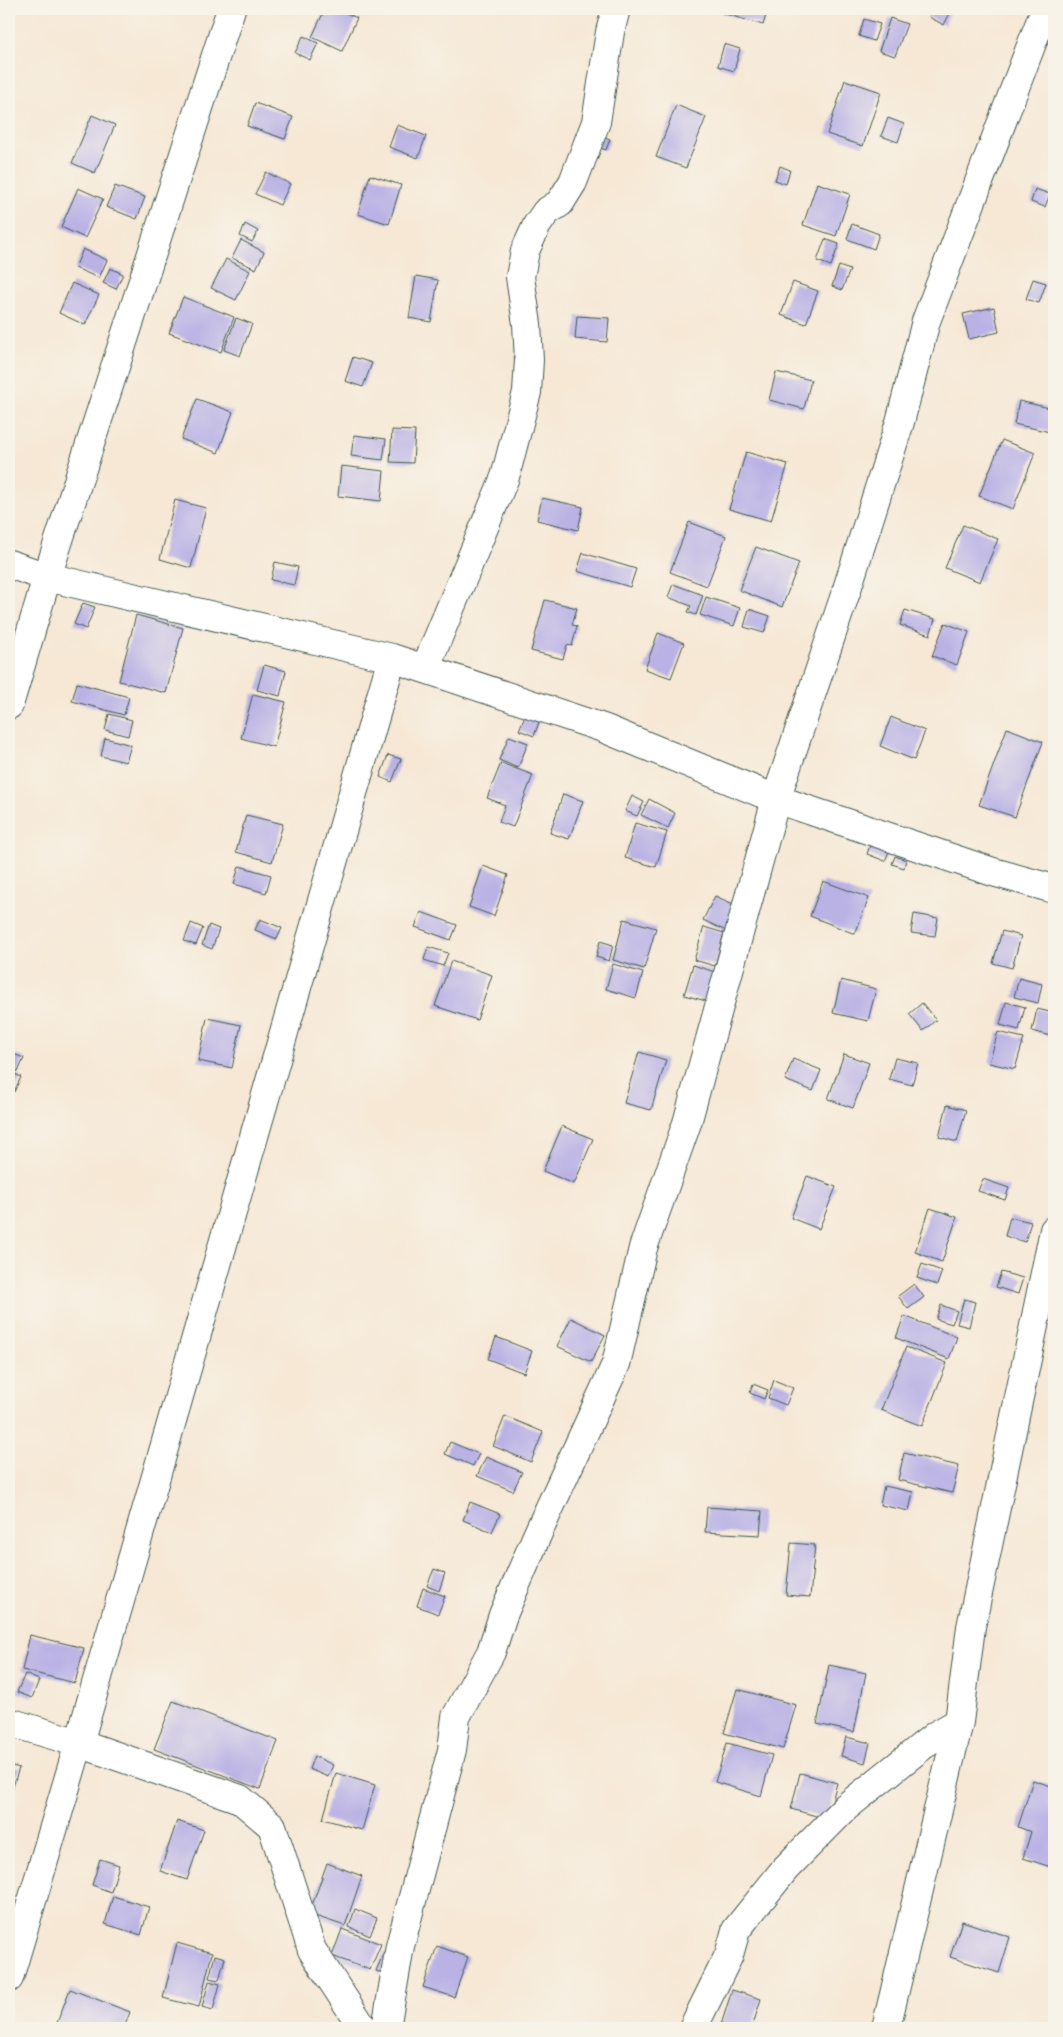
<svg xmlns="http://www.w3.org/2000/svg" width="1063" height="2037" font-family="Mali,sans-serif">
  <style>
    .building { fill: #bab2e5 }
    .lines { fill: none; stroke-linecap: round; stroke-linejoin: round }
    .minor-casing { stroke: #3f574c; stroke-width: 30 }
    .minor { stroke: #fff; stroke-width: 28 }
  </style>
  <rect width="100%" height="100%" fill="#f7f3e8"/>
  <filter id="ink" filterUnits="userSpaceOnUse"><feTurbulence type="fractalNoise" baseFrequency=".02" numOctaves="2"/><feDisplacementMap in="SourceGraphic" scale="10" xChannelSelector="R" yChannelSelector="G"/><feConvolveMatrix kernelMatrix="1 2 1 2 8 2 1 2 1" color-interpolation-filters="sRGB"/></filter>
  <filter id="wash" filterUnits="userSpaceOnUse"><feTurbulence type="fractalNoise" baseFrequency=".0096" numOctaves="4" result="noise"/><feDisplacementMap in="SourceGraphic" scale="20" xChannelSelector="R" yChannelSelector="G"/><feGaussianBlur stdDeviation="1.12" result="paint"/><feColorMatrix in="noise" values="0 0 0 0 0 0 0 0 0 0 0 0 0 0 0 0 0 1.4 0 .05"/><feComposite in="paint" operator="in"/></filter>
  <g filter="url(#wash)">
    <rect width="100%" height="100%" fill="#f6e8d5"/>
    <g id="blocks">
      <path class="building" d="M 325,9 L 337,9 L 357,18 L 342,51 L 312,37 Z
        M 723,9 L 768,9 L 763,25 L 722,13 Z
        M 914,9 L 926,9 L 923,14 Z
        M 934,9 L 952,9 L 944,25 L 929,17 Z
        M 890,18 L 907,24 L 895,56 L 879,51 Z
        M 864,19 L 880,24 L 874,41 L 859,36 Z
        M 303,36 L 318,43 L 310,60 L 295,53 Z
        M 724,44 L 740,49 L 734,71 L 718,66 Z
        M 845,80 L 881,92 L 863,146 L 827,134 Z
        M 255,103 L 293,117 L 285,139 L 247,126 Z
        M 676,105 L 706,117 L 686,168 L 656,157 Z
        M 92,115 L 115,125 L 95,173 L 72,163 Z
        M 888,118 L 904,124 L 898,142 L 881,136 Z
        M 397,125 L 426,136 L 418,158 L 389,147 Z
        M 599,135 L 610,139 L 606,150 L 594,146 Z
        M 780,166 L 790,170 L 786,184 L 775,180 Z
        M 266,172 L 290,184 L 280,205 L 255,194 Z
        M 370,175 L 401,185 L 389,224 L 358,214 Z
        M 817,183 L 850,194 L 836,236 L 803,225 Z
        M 115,186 L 145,197 L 137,219 L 106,207 Z
        M 78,188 L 103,199 L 85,238 L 61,227 Z
        M 1035,189 L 1050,194 L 1045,207 L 1031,202 Z
        M 245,224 L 258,231 L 252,242 L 240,236 Z
        M 852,224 L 879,234 L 874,249 L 847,239 Z
        M 825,239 L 839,244 L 831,266 L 817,261 Z
        M 241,240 L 264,252 L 256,269 L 232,258 Z
        M 83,249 L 107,260 L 99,278 L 75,268 Z
        M 226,259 L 250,271 L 236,300 L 211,288 Z
        M 839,266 L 850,270 L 842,290 L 832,286 Z
        M 110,268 L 123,274 L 116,289 L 103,283 Z
        M 416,276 L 438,280 L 431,322 L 409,318 Z
        M 1033,279 L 1046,283 L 1039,303 L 1026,299 Z
        M 793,282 L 818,291 L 806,324 L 781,315 Z
        M 72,283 L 99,295 L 85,325 L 59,313 Z
        M 183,297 L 234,317 L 221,352 L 169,333 Z
        M 994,307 L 999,332 L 969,339 L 963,314 Z
        M 577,316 L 609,318 L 607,342 L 575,339 Z
        M 236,318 L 252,324 L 240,356 L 224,350 Z
        M 353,357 L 372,363 L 363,387 L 345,381 Z
        M 776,372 L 811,380 L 804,409 L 769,400 Z
        M 197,399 L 233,412 L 218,453 L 181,439 Z
        M 1019,401 L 1054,409 L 1050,432 L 1014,424 Z
        M 392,430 L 415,431 L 413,463 L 390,462 Z
        M 354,435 L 386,439 L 383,460 L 351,456 Z
        M 1002,440 L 1035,453 L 1013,509 L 979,496 Z
        M 746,452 L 788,464 L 771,521 L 729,509 Z
        M 341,466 L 384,471 L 381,501 L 338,496 Z
        M 542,498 L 583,507 L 578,530 L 537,520 Z
        M 175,500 L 206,508 L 191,568 L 160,559 Z
        M 689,522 L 726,536 L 707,586 L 670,572 Z
        M 963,525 L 998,539 L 980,582 L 945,568 Z
        M 756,547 L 799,563 L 782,607 L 739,590 Z
        M 583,553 L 636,569 L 630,587 L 577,571 Z
        M 275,562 L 298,567 L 294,585 L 271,580 Z
        M 673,584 L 703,595 L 696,615 L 688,612 L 691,606 L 668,597 Z
        M 706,597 L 740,608 L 734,626 L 700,615 Z
        M 545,600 L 577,608 L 572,625 L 577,626 L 572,646 L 567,645 L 563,659 L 531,651 Z
        M 83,603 L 95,607 L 86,629 L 74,624 Z
        M 749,609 L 770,616 L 764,633 L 744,627 Z
        M 905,610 L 935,619 L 930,635 L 900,625 Z
        M 136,615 L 183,628 L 166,693 L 119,681 Z
        M 945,623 L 969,632 L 957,665 L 932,656 Z
        M 658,633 L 684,643 L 671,678 L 645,669 Z
        M 264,665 L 286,671 L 280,696 L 257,690 Z
        M 77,683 L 129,697 L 124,715 L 72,701 Z
        M 253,694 L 286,702 L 274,747 L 241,738 Z
        M 1054,696 L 1054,708 L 1050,706 Z
        M 109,714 L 132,720 L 128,736 L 105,730 Z
        M 525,716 L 539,722 L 534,736 L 519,730 Z
        M 891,717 L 925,731 L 914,760 L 880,746 Z
        M 1007,728 L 1043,742 L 1015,817 L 979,805 Z
        M 509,736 L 528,743 L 518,768 L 499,760 Z
        M 105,738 L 131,745 L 126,762 L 101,756 Z
        M 388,755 L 401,759 L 392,782 L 380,777 Z
        M 501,763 L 533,775 L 513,827 L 499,822 L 505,805 L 487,798 Z
        M 563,794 L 583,801 L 569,839 L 550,833 Z
        M 632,796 L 644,802 L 637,816 L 625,811 Z
        M 649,799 L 675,813 L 668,828 L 641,815 Z
        M 246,815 L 283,824 L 272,862 L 236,852 Z
        M 635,823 L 667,832 L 656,867 L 625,858 Z
        M 873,837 L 892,844 L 885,861 L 867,854 Z
        M 895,856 L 906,860 L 904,868 L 892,864 Z
        M 239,866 L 271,875 L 266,893 L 234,884 Z
        M 483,866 L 508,875 L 494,916 L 469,907 Z
        M 823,881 L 869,898 L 855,934 L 810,916 Z
        M 715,896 L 740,907 L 728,932 L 703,920 Z
        M 421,912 L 457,925 L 451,940 L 415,927 Z
        M 914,914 L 938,918 L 935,936 L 911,933 Z
        M 260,919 L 282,928 L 277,939 L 255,930 Z
        M 624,919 L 656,928 L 644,969 L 613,960 Z
        M 191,923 L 203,928 L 196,945 L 184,941 Z
        M 209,925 L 219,929 L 212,949 L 202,945 Z
        M 704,927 L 724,933 L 715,966 L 694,960 Z
        M 1002,931 L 1021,936 L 1012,968 L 993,963 Z
        M 600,941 L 613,945 L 609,961 L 596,957 Z
        M 428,947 L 448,953 L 443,966 L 424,960 Z
        M 451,961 L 492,975 L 477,1020 L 435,1006 Z
        M 613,964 L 643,973 L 636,998 L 606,989 Z
        M 693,965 L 715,972 L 706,1001 L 684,995 Z
        M 1019,978 L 1042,984 L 1038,1003 L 1014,997 Z
        M 841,980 L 876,989 L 868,1021 L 833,1013 Z
        M 1006,1002 L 1025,1007 L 1019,1030 L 1000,1025 Z
        M 922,1003 L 936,1020 L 923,1031 L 909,1014 Z
        M 1037,1009 L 1054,1013 L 1054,1037 L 1032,1031 Z
        M 207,1018 L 241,1025 L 232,1068 L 198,1061 Z
        M 998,1032 L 1024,1038 L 1015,1069 L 989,1063 Z
        M 639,1052 L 666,1060 L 651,1110 L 624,1103 Z
        M 13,1054 L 24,1058 L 18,1072 L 9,1068 Z
        M 844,1054 L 869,1063 L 853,1108 L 828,1099 Z
        M 895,1058 L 918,1063 L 912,1085 L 889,1079 Z
        M 793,1059 L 821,1070 L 813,1091 L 785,1080 Z
        M 9,1071 L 21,1077 L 14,1092 L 9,1090 Z
        M 947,1105 L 966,1110 L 957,1142 L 939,1137 Z
        M 562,1126 L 593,1139 L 574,1184 L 543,1171 Z
        M 807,1176 L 836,1187 L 819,1229 L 791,1218 Z
        M 983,1179 L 1009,1188 L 1005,1200 L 978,1191 Z
        M 930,1208 L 957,1217 L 942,1262 L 915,1252 Z
        M 1010,1217 L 1031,1222 L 1025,1242 L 1005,1236 Z
        M 922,1264 L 942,1271 L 937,1285 L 917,1278 Z
        M 1001,1272 L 1023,1278 L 1018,1294 L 996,1287 Z
        M 914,1284 L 924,1297 L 908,1309 L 898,1296 Z
        M 964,1299 L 975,1302 L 969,1327 L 957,1324 Z
        M 941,1305 L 957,1311 L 952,1324 L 936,1319 Z
        M 904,1316 L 957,1337 L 949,1359 L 896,1338 Z
        M 571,1318 L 605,1335 L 591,1362 L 557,1346 Z
        M 496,1337 L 532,1351 L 524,1373 L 488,1359 Z
        M 906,1347 L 947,1363 L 922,1426 L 881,1410 Z
        M 774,1380 L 793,1388 L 786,1405 L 768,1398 Z
        M 753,1384 L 768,1390 L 764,1399 L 750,1393 Z
        M 505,1416 L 543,1432 L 531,1462 L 493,1446 Z
        M 450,1442 L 479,1454 L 473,1466 L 445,1454 Z
        M 904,1453 L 959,1466 L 952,1493 L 898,1480 Z
        M 486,1457 L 522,1472 L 513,1491 L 477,1476 Z
        M 884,1486 L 913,1492 L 909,1511 L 880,1505 Z
        M 470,1502 L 500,1514 L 492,1532 L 463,1520 Z
        M 707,1507 L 762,1511 L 760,1535 L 705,1532 Z
        M 791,1543 L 815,1545 L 810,1597 L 786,1595 Z
        M 434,1569 L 445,1573 L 439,1591 L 427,1586 Z
        M 423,1588 L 445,1596 L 438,1614 L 417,1606 Z
        M 30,1635 L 84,1648 L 75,1683 L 22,1670 Z
        M 829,1665 L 866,1673 L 854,1732 L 817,1724 Z
        M 25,1674 L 39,1680 L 32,1698 L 17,1692 Z
        M 737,1689 L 796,1705 L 783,1749 L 724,1733 Z
        M 173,1701 L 278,1741 L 260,1789 L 154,1749 Z
        M 846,1737 L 870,1743 L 865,1763 L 841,1756 Z
        M 727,1743 L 772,1755 L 761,1796 L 715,1782 Z
        M 314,1756 L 333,1765 L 328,1777 L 309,1769 Z
        M 9,1765 L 19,1768 L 9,1799 Z
        M 336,1773 L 375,1785 L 362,1830 L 323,1819 Z
        M 800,1773 L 837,1783 L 827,1819 L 791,1809 Z
        M 1033,1780 L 1054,1787 L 1054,1868 L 1023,1858 L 1031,1832 L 1018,1827 Z
        M 177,1821 L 204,1830 L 187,1880 L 160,1871 Z
        M 100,1859 L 119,1865 L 111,1892 L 92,1885 Z
        M 327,1863 L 362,1876 L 345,1926 L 309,1914 Z
        M 113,1896 L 149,1907 L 141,1935 L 105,1924 Z
        M 355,1909 L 377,1918 L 370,1936 L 349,1927 Z
        M 962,1921 L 1010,1937 L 999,1973 L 950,1957 Z
        M 342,1929 L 381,1944 L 370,1970 L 332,1956 Z
        M 177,1943 L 212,1953 L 199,2007 L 163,1998 Z
        M 437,1946 L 468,1957 L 454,1997 L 423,1987 Z
        M 384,1952 L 394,1956 L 386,1975 L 376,1971 Z
        M 215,1955 L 225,1958 L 219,1980 L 209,1978 Z
        M 209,1981 L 220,1984 L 213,2010 L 202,2007 Z
        M 70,1989 L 130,2012 L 124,2028 L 55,2028 Z
        M 732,1990 L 761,1999 L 752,2028 L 720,2028 Z"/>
    </g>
  </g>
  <g filter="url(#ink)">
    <use href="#blocks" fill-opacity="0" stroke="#3f574c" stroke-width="1"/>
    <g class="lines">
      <g class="minor-casing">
        <path id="minor" d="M 9,564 L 47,577 L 392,658 L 603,728 L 776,799 L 993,872 L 1054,889
          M 425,669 L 505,477 L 527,392 L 529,360 L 527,324 L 520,277 L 525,251 L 537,225 L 546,212 L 560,203 L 573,182 L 596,122 L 610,32 L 616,9
          M 9,705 L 47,577 L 231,9
          M 9,1722 L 79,1743 L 240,1799 L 272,1826 L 312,1950 L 363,2028
          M 9,1978 L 79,1743 L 392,658
          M 386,2028 L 400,1946 L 452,1750 L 456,1717 L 491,1652 L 503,1615 L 538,1533 L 616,1364 L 643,1248 L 687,1123 L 776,799 L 847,589 L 900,422 L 926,321 L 1045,9
          M 693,2028 L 729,1955 L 736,1930 L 785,1869 L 846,1807 L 936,1735 L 959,1722
          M 886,2028 L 959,1722 L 971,1627 L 1054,1230"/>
      </g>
      <use href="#minor" class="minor"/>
    </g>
  </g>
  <rect width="1063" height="2037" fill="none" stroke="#f7f3e8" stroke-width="30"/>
</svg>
